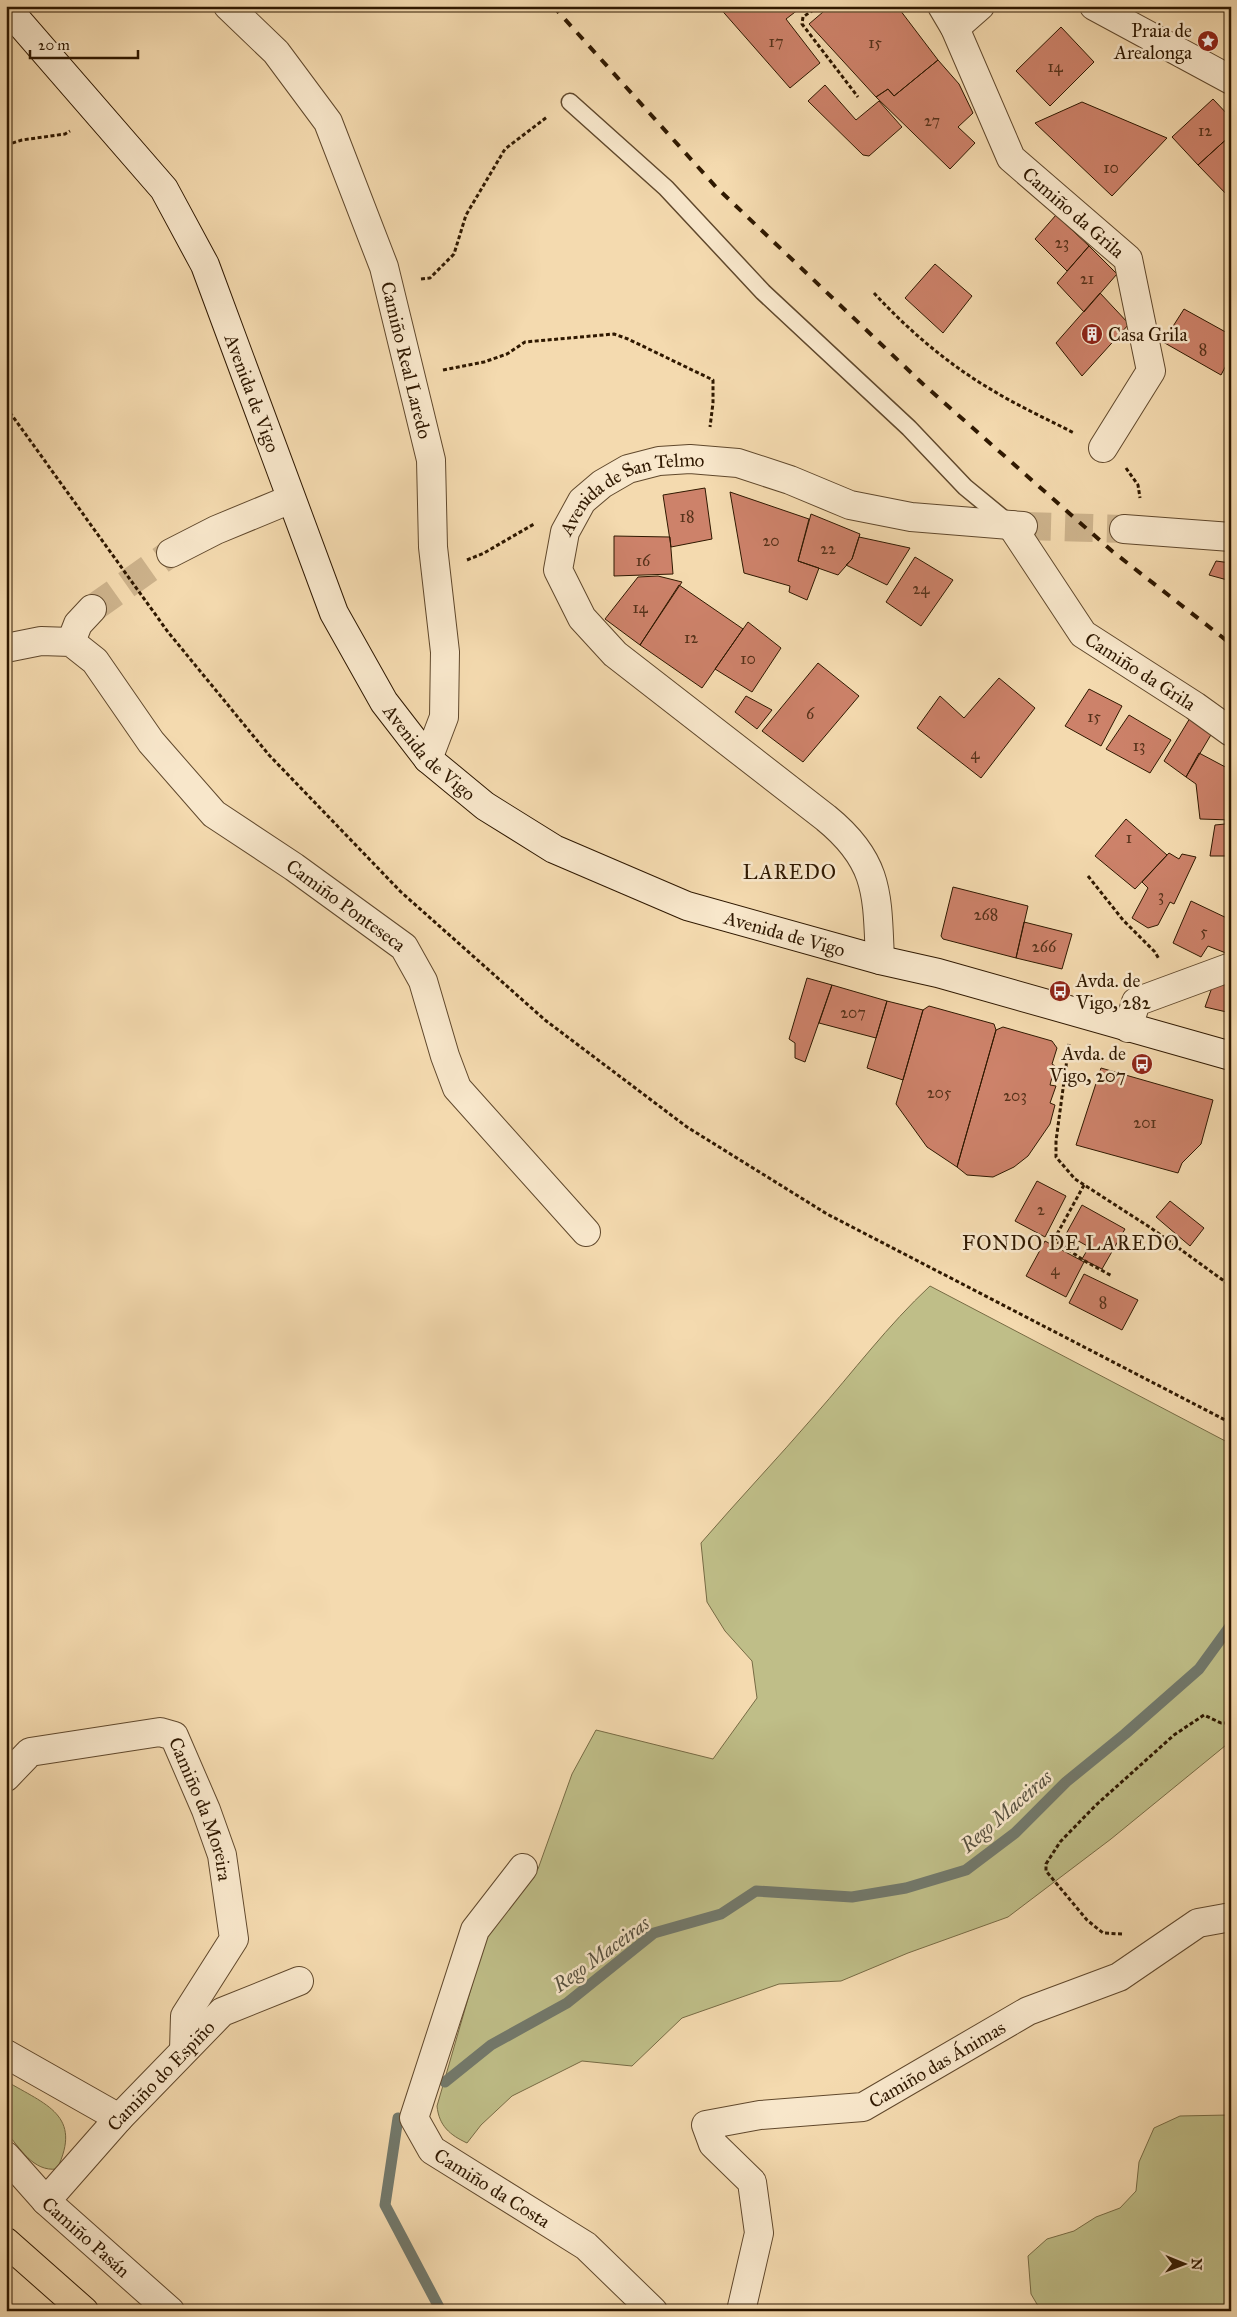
<svg xmlns="http://www.w3.org/2000/svg" width="1237" height="2317" font-family="'IM FELL Great Primer',serif">
  <style>
    .green { fill: #bfbe88; stroke: #776b44 }
    .lines { fill: none; stroke-linecap: round; stroke-linejoin: round }
    .stream { stroke: #72796c; stroke-width: 11 }
    .building { fill: #cd826a; stroke: #2f1800 }
    .minor-tunnel { stroke: #cdb38c; stroke-width: 28; stroke-dasharray: 28 14; stroke-linecap: butt }
    .service-casing { stroke: #60482c; stroke-width: 19 }
    .minor-casing { stroke: #60482c; stroke-width: 30 }
    .tertiary-casing { stroke: #60482c; stroke-width: 30 }
    .secondary-casing { stroke: #2f1800; stroke-width: 30 }
    .motorway-casing { stroke: #2f1800; stroke-width: 30 }
    .path { stroke: #2f1800; stroke-width: 3; stroke-dasharray: 4 2.5; stroke-linecap: butt }
    .service { stroke: #f8e7cb; stroke-width: 16 }
    .minor { stroke: #f8e7cb; stroke-width: 28 }
    .tertiary { stroke: #f8e7cb; stroke-width: 28 }
    .secondary { stroke: #f8e7cb; stroke-width: 28 }
    .motorway { stroke: #f4daaf; stroke-width: 28 }
    .rail { stroke: #2f1800; stroke-width: 4; stroke-dasharray: 9 9; stroke-linecap: butt }
    .labels { text-anchor: middle; dominant-baseline: central; stroke-width: 5; stroke-linejoin: round; paint-order: stroke }
    .number-label { font-size: 16px; fill: #56321a }
    .poi-label { font-size: 19px; fill: #2f1800; stroke: #f8e7cb; text-anchor: end }
    .street-label { font-size: 19px; fill: #2f1800; stroke: #f8e7cb }
    .neighbourhood-label { font-size: 20px; letter-spacing: 1px; fill: #2f1800; stroke: #f8e7cb }
    .water-label { font-size: 20px; font-style: italic; fill: #56503f; stroke: #f8e7cb }
  </style>
  <rect width="100%" height="100%" fill="#f4daaf"/>
  <filter id="stains"><feTurbulence type="fractalNoise" baseFrequency=".004" numOctaves="4"/><feColorMatrix values="0 0 0 0 .2 0 0 0 0 .09 0 0 0 0 .02 0 0 0 .5 -.17"/></filter>
  <radialGradient id="worn" r=".72"><stop offset=".6" stop-color="#630" stop-opacity="0"/><stop offset="1" stop-color="#630" stop-opacity=".3"/></radialGradient>
  <path class="green" d="M 930,1286 L 1231,1444 L 1231,1741 L 1111,1839 L 1008,1917 L 908,1953 L 841,1981 L 779,1984 L 682,2018 L 632,2066 L 582,2061 L 512,2096 L 481,2125 L 467,2143 C 450,2135 439,2126 437,2106 L 487,1933 L 538,1869 L 572,1774 L 596,1730 L 713,1759 L 757,1698 L 752,1661 L 725,1631 L 707,1602 L 701,1543 C 738,1500 778,1458 815,1415 C 853,1372 888,1325 930,1286 Z
    M 6,2081 C 46,2105 83,2115 57,2169 C 33,2172 20,2148 6,2132 Z
    M 1228,2115 L 1231,2116 L 1231,2311 L 1041,2311 L 1031,2294 L 1028,2256 L 1047,2239 L 1074,2231 L 1096,2217 L 1120,2208 L 1136,2191 L 1139,2162 L 1154,2128 L 1180,2116 Z"/>
  <g class="lines">
    <path class="stream" d="M 445,2082 L 491,2045 L 567,2003 L 654,1933 L 721,1914 L 756,1891 L 852,1897 L 906,1888 L 966,1870 L 1015,1833 L 1066,1782 L 1125,1734 L 1199,1669 L 1231,1625
      M 398,2118 L 385,2205 L 441,2311"/>
  </g>
  <path class="building" d="M 718,6 L 803,6 L 786,19 L 820,63 L 790,88 Z
    M 830,6 L 897,6 L 938,60 L 894,96 L 888,89 L 876,97 L 809,24 Z
    M 1061,27 L 1094,62 L 1050,106 L 1016,71 Z
    M 938,60 L 959,84 L 973,113 L 958,127 L 975,143 L 950,169 L 876,97 L 888,89 L 894,96 Z
    M 825,85 L 856,120 L 879,101 L 902,127 L 869,156 L 863,155 L 808,101 Z
    M 1213,99 L 1231,118 L 1231,135 L 1198,165 L 1172,137 Z
    M 1082,102 L 1167,138 L 1112,196 L 1035,123 Z
    M 1231,135 L 1231,199 L 1198,165 Z
    M 1056,215 L 1089,246 L 1067,271 L 1035,239 Z
    M 1089,246 L 1117,274 L 1084,312 L 1057,283 Z
    M 935,264 L 972,296 L 943,333 L 905,298 Z
    M 1100,293 L 1129,324 L 1082,376 L 1056,343 Z
    M 1184,309 L 1231,335 L 1231,356 L 1221,375 L 1163,342 Z
    M 705,488 L 712,539 L 671,547 L 663,495 Z
    M 730,492 L 809,519 L 798,561 L 819,568 L 807,600 L 789,592 L 790,586 L 744,573 Z
    M 811,514 L 860,534 L 852,559 L 838,575 L 798,561 Z
    M 614,536 L 670,537 L 673,574 L 614,576 Z
    M 859,537 L 910,548 L 887,585 L 846,565 L 852,559 Z
    M 915,557 L 953,580 L 921,626 L 886,602 Z
    M 1216,561 L 1231,563 L 1231,581 L 1209,575 Z
    M 658,576 L 682,582 L 640,645 L 605,619 L 638,577 Z
    M 679,585 L 743,629 L 702,688 L 640,645 Z
    M 748,622 L 781,648 L 752,692 L 715,669 Z
    M 818,663 L 859,696 L 803,762 L 762,731 Z
    M 999,678 L 1035,708 L 981,778 L 917,728 L 940,696 L 964,718 Z
    M 1089,689 L 1122,706 L 1101,746 L 1065,726 Z
    M 746,696 L 772,710 L 757,729 L 735,712 Z
    M 1129,715 L 1171,740 L 1150,773 L 1106,749 Z
    M 1190,718 L 1212,733 L 1186,777 L 1164,761 Z
    M 1199,753 L 1231,770 L 1231,820 L 1200,819 L 1196,784 L 1186,777 Z
    M 1126,819 L 1167,855 L 1135,889 L 1095,856 Z
    M 1225,820 L 1231,820 L 1231,856 L 1210,856 L 1215,825 L 1225,824 Z
    M 1169,853 L 1179,859 L 1182,854 L 1196,857 L 1174,904 L 1170,902 L 1158,925 L 1148,928 L 1132,918 L 1148,888 L 1142,882 Z
    M 953,887 L 1028,906 L 1016,958 L 943,939 L 941,936 Z
    M 1191,901 L 1231,920 L 1231,955 L 1208,946 L 1201,957 L 1173,943 Z
    M 1024,922 L 1072,934 L 1062,969 L 1016,958 Z
    M 1231,973 L 1231,1013 L 1205,1007 L 1215,979 Z
    M 807,978 L 832,985 L 805,1062 L 795,1058 L 795,1043 L 789,1039 Z
    M 832,985 L 887,1001 L 876,1038 L 819,1023 Z
    M 887,1001 L 923,1010 L 903,1080 L 867,1068 Z
    M 929,1006 L 994,1024 L 996,1030 L 957,1167 L 927,1147 L 896,1104 L 923,1010 Z
    M 1003,1027 L 1052,1041 L 1057,1048 L 1052,1064 L 1055,1066 L 1050,1085 L 1056,1086 L 1050,1103 L 1055,1105 L 1050,1124 L 1028,1156 L 1014,1167 L 993,1177 L 967,1175 L 957,1167 L 996,1030 Z
    M 1101,1068 L 1213,1100 L 1201,1144 L 1182,1163 L 1178,1173 L 1076,1145 Z
    M 1037,1181 L 1066,1196 L 1045,1237 L 1015,1221 Z
    M 1170,1201 L 1204,1228 L 1190,1246 L 1156,1217 Z
    M 1082,1205 L 1125,1229 L 1102,1269 L 1082,1259 L 1089,1247 L 1066,1234 Z
    M 1045,1241 L 1084,1262 L 1066,1297 L 1026,1276 Z
    M 1084,1274 L 1138,1300 L 1122,1330 L 1069,1303 Z"/>
  <g class="lines">
    <path class="minor-tunnel" d="M 1023,526 L 1124,529
      M 92,609 L 171,553"/>
    <g class="service-casing">
      <path id="service" d="M 570,102 L 666,188 L 763,292 L 909,428 L 965,487 L 1010,524"/>
    </g>
    <g class="minor-casing">
      <g id="minor">
        <path id="s1" d="M 228,6 L 276,52 L 328,122 L 384,267 L 431,460 L 433,547 L 445,652 L 444,717 L 428,759"/>
        <path id="s2" d="M 942,6 L 955,28 L 1011,158 L 1128,259 L 1151,371 L 1103,448"/>
        <path d="M 955,28 L 980,6"/>
        <path id="s3" d="M 1011,525 L 1083,634 L 1195,706 L 1231,732"/>
        <path d="M 171,553 L 216,530 L 291,499"/>
        <path d="M 71,642 L 78,624 L 92,609"/>
        <path id="s4" d="M 6,648 L 41,641 L 71,642 L 95,661 L 151,742 L 214,814 L 294,867 L 404,947 L 423,981 L 445,1056 L 457,1088 L 586,1232"/>
        <path d="M 1128,1028 L 1136,1002 L 1231,967"/>
        <path id="s5" d="M 6,1777 L 30,1752 L 160,1732 L 174,1736 L 206,1810 L 222,1855 L 234,1939 L 185,2016 L 184,2050"/>
        <path id="s6" d="M 523,1868 L 475,1930 L 414,2118 L 432,2150 L 586,2246 L 653,2311"/>
        <path d="M 6,2054 L 119,2118"/>
        <path id="s7" d="M 6,2156 L 46,2201 L 170,2311"/>
        <path id="s8" d="M 46,2201 L 119,2118 L 222,2012 L 299,1981"/>
        <path id="s9" d="M 741,2311 L 759,2233 L 752,2182 L 713,2144 L 706,2125 L 760,2115 L 863,2107 L 1028,2011 L 1119,1977 L 1198,1923 L 1231,1917"/>
      </g>
    </g>
    <g class="tertiary-casing">
      <g id="tertiary">
        <path d="M 1094,6 L 1231,80"/>
        <path d="M 1124,529 L 1231,537"/>
        <path id="s10" d="M 880,960 C 877,895 880,862 826,818 L 615,654 L 582,618 L 558,570 L 565,532 L 582,501 L 602,484 L 628,469 L 659,461 L 690,459 L 738,463 L 790,480 L 850,505 L 911,517 L 1023,526"/>
      </g>
    </g>
    <g class="secondary-casing">
      <g id="secondary">
        <path id="s11" d="M 6,7 L 164,189 L 205,265 L 334,613 L 384,702 L 428,759 L 485,806 L 554,849 L 687,906 L 880,960 L 938,973 L 1231,1056"/>
      </g>
    </g>
    <g class="motorway-casing">
      <path id="motorway" d="M 6,2242 L 84,2311"/>
    </g>
    <path class="path" d="M 819,6 L 803,17 L 802,24 L 858,97
      M 6,145 L 22,140 L 65,134 L 70,131
      M 421,279 L 430,278 L 454,254 L 466,215 L 505,149 L 547,117
      M 874,293 C 908,330 949,365 992,390 C 1018,406 1047,419 1074,433
      M 443,370 L 484,362 L 507,354 L 525,342 L 614,334 L 628,339 L 713,380 L 713,403 L 710,427
      M 6,407 L 168,632 L 269,755 L 401,892 L 545,1020 L 687,1127 L 827,1214 L 1231,1423
      M 1126,468 L 1138,485 L 1140,498
      M 467,560 L 484,553 L 534,524
      M 1088,876 L 1123,920 L 1155,952 L 1159,959
      M 1069,1044 L 1056,1141 L 1056,1157 L 1075,1179 L 1151,1228 L 1231,1286
      M 1084,1185 L 1056,1236 L 1056,1241 L 1083,1260 L 1112,1276
      M 1122,1934 L 1103,1933 L 1087,1920 L 1051,1877 L 1046,1871 L 1046,1864 L 1060,1842 L 1096,1805 L 1174,1735 L 1204,1715 L 1221,1723 L 1231,1723"/>
    <use href="#service" class="service"/>
    <use href="#minor" class="minor"/>
    <use href="#tertiary" class="tertiary"/>
    <use href="#secondary" class="secondary"/>
    <use href="#motorway" class="motorway"/>
    <path class="rail" d="M 553,6 L 716,187 L 923,384 L 1112,551 L 1231,644"/>
  </g>
  <defs>
    <g id="sight-disc" transform="scale(1.125)"><circle r="9.5" fill="#8f2418" stroke="#f8e7cb"/><path d="M0-6L1.8-2.2L6-1.7L2.9 1.2L3.7 5.4L0 3.3L-3.7 5.4L-2.9 1.2L-6-1.7L-1.8-2.2Z" fill="#fff"/></g>
    <g id="building-disc" transform="scale(1.125)"><circle r="9.5" fill="#8f2418" stroke="#f8e7cb"/><path d="M-4-6H4V6H1V3H-1V6H-4ZM-2.5-4.3h1.7v1.8h-1.7ZM.8-4.3h1.7v1.8H.8ZM-2.5-1h1.7V.8h-1.7ZM.8-1h1.7V.8H.8Z" fill="#fff"/></g>
    <g id="bus-disc" transform="scale(1.125)"><circle r="9.5" fill="#8f2418" stroke="#f8e7cb"/><path d="M-5-6H5V4H4V6H2V4H-2V6H-4V4H-5ZM-3.5-4V0h7V-4ZM-3.5 1.2v1.5H-2V1.2ZM2 1.2v1.5H3.5V1.2Z" fill="#fff"/></g>
  </defs>
  <g fill-rule="evenodd">
    <use href="#sight-disc" x="1208" y="41"/>
    <use href="#building-disc" x="1092" y="334"/>
    <use href="#bus-disc" x="1060" y="991"/>
    <use href="#bus-disc" x="1142" y="1064"/>
  </g>
  <g class="labels">
    <g class="number-label">
      <text x="776" y="41">17</text>
      <text x="875" y="42">15</text>
      <text x="1055" y="66">14</text>
      <text x="932" y="120">27</text>
      <text x="1205" y="130">12</text>
      <text x="1111" y="167">10</text>
      <text x="1062" y="242">23</text>
      <text x="1087" y="278">21</text>
      <text x="1203" y="349">8</text>
      <text x="687" y="516">18</text>
      <text x="771" y="540">20</text>
      <text x="828" y="548">22</text>
      <text x="643" y="560">16</text>
      <text x="921" y="588">24</text>
      <text x="640" y="607">14</text>
      <text x="691" y="637">12</text>
      <text x="748" y="658">10</text>
      <text x="810" y="713">6</text>
      <text x="1094" y="716">15</text>
      <text x="1139" y="745">13</text>
      <text x="975" y="753">4</text>
      <text x="1129" y="837">1</text>
      <text x="1161" y="895">3</text>
      <text x="986" y="914">268</text>
      <text x="1204" y="931">5</text>
      <text x="1044" y="946">266</text>
      <text x="853" y="1012">207</text>
      <text x="939" y="1092">205</text>
      <text x="1015" y="1095">203</text>
      <text x="1145" y="1122">201</text>
      <text x="1041" y="1209">2</text>
      <text x="1055" y="1269">4</text>
      <text x="1103" y="1302">8</text>
    </g>
    <g class="poi-label">
      <text x="1192" y="30">Praia de<tspan x="1192" dy="22">Arealonga</tspan></text>
      <text x="1108" y="334" text-anchor="start">Casa Grila</text>
      <text x="1076" y="980" text-anchor="start">Avda. de<tspan x="1076" dy="22">Vigo, 282</tspan></text>
      <text x="1126" y="1053">Avda. de<tspan x="1126" dy="22">Vigo, 207</tspan></text>
    </g>
    <g class="street-label">
      <text stroke="none"><textPath href="#s2" startOffset="250">Camiño da Grila</textPath></text>
      <text stroke="none"><textPath href="#s1" startOffset="405">Camiño Real Laredo</textPath></text>
      <text stroke="none"><textPath href="#s11" startOffset="464">Avenida de Vigo</textPath></text>
      <text stroke="none"><textPath href="#s10" startOffset="651">Avenida de San Telmo</textPath></text>
      <text stroke="none"><textPath href="#s3" startOffset="199">Camiño da Grila</textPath></text>
      <text stroke="none"><textPath href="#s11" startOffset="869">Avenida de Vigo</textPath></text>
      <text stroke="none"><textPath href="#s4" startOffset="451">Camiño Ponteseca</textPath></text>
      <text stroke="none"><textPath href="#s11" startOffset="1274">Avenida de Vigo</textPath></text>
      <text stroke="none"><textPath href="#s5" startOffset="259">Camiño da Moreira</textPath></text>
      <text stroke="none"><textPath href="#s9" startOffset="450">Camiño das Ánimas</textPath></text>
      <text stroke="none"><textPath href="#s8" startOffset="170">Camiño do Espiño</textPath></text>
      <text stroke="none"><textPath href="#s6" startOffset="384">Camiño da Costa</textPath></text>
      <text stroke="none"><textPath href="#s7" startOffset="114">Camiño Pasán</textPath></text>
    </g>
    <g class="neighbourhood-label">
      <text x="790" y="872">LAREDO</text>
      <text x="1071" y="1243">FONDO DE LAREDO</text>
    </g>
    <g class="water-label">
      <text transform="translate(1006 1811) rotate(-41)">Rego Maceiras</text>
      <text transform="translate(601 1954) rotate(-36)">Rego Maceiras</text>
    </g>
  </g>
  <rect width="1237" height="2317" fill="none" stroke="#f4daaf" stroke-width="25"/>
  <rect x="8" y="8" width="1222" height="2302" fill="none" stroke="#2f1800" stroke-width="2.5"/>
  <rect x="12" y="12" width="1212" height="2292" fill="none" stroke="#2f1800"/>
  <g transform="translate(1184 2264) rotate(91)" stroke="#f8e7cb" stroke-width="4" paint-order="stroke">
  <path d="M0-4L9 19L0 12L-9 19Z" fill="#2f1800"/>
  <text y="-8" font-size="14" font-weight="bold" text-anchor="middle" fill="#2f1800">N</text>
  </g>
  <path d="M30 50v8h108v-8" fill="none" stroke="#2f1800" stroke-width="2.5"/>
  <text x="38" y="50" font-size="15" fill="#2f1800" stroke="#f8e7cb" stroke-width="4" paint-order="stroke">20 m</text>
  <rect width="100%" height="100%" filter="url(#stains)"/>
  <rect width="100%" height="100%" fill="url(#worn)"/>
</svg>
